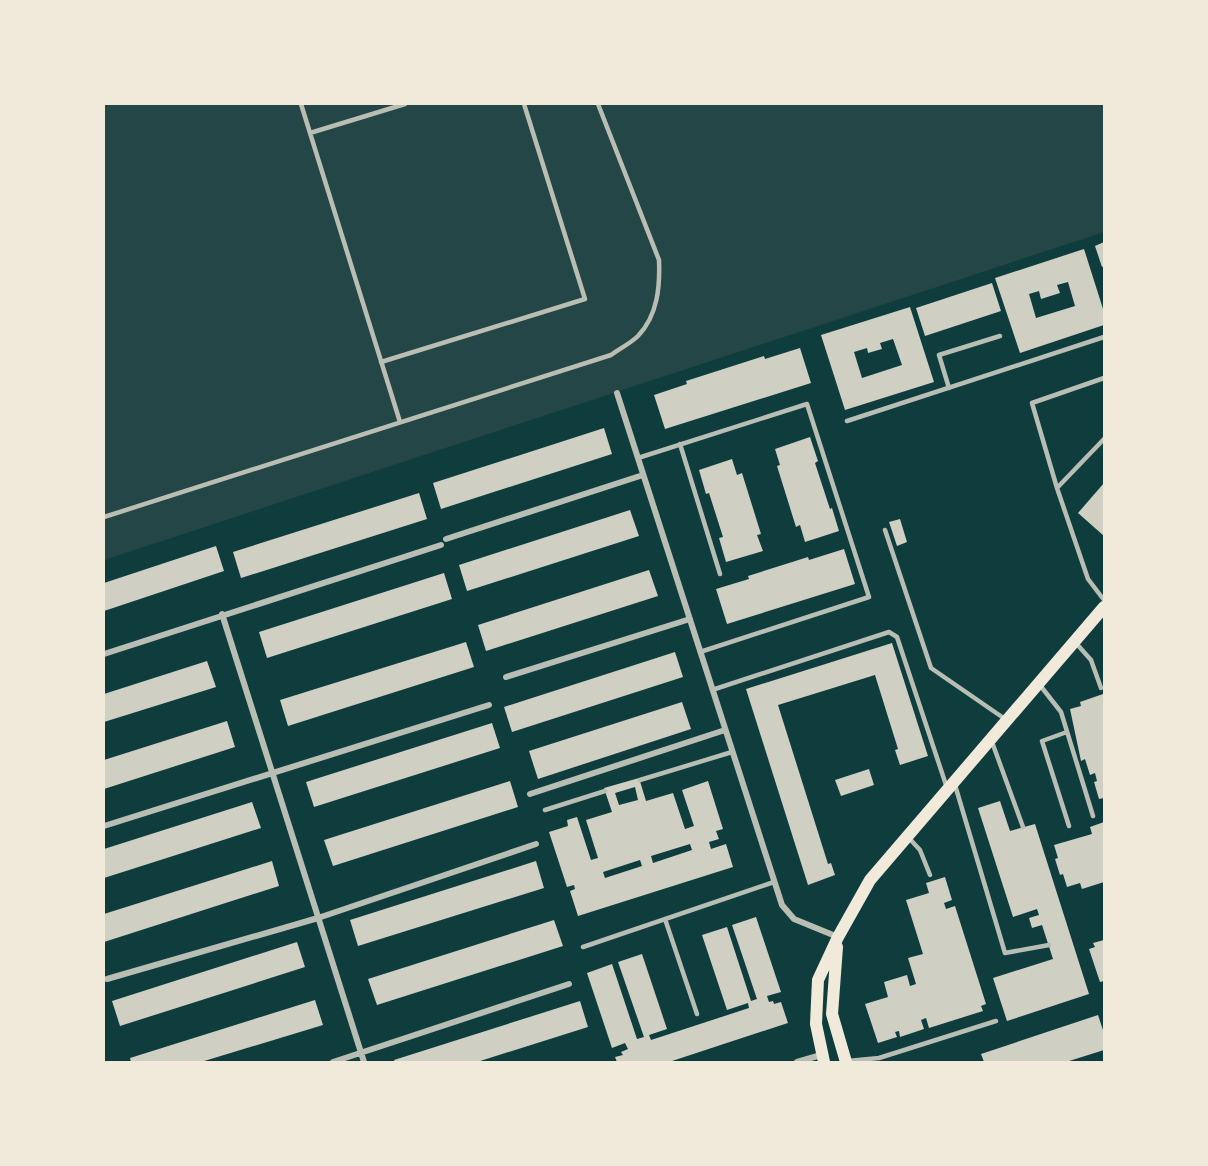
<svg xmlns="http://www.w3.org/2000/svg" width="1208" height="1166" font-family="'IBM Plex Serif',serif">
  <style>
    .green { fill: #244646 }
    .building { fill: #cfcfc3; fill-rule: evenodd }
    .lines { fill: none; stroke-linecap: round; stroke-linejoin: round }
    .service { stroke: #b8beb3; stroke-width: 4.5 }
    .minor { stroke: #b8beb3; stroke-width: 6 }
    .secondary { stroke: #f1e9da; stroke-width: 12 }
  </style>
  <rect width="100%" height="100%" fill="#0f3d3e"/>
  <path class="green" d="M 104,104 L 1104,104 L 1104,232 L 104,560 Z"/>
  <path class="building" d="M 1104,242 L 1104,266 L 1102,267 L 1095,246 Z
    M 1084,249 L 1104,312 L 1104,325 L 1020,353 L 995,278 ZM 1068,282 L 1075,306 L 1036,318 L 1029,294 L 1039,291 L 1041,299 L 1060,293 L 1057,285 Z
    M 992,283 L 1001,311 L 925,336 L 916,308 Z
    M 910,307 L 934,382 L 845,410 L 821,335 ZM 893,339 L 902,365 L 862,378 L 854,352 L 867,348 L 868,353 L 882,349 L 880,343 Z
    M 800,348 L 811,383 L 665,429 L 654,395 L 687,384 L 686,381 L 764,356 L 765,359 Z
    M 604,428 L 612,454 L 441,509 L 433,483 Z
    M 810,437 L 818,461 L 815,463 L 830,509 L 832,508 L 839,531 L 805,542 L 800,525 L 796,527 L 777,466 L 780,465 L 775,449 Z
    M 732,459 L 737,475 L 742,473 L 761,534 L 757,535 L 763,551 L 726,562 L 719,538 L 723,537 L 709,493 L 706,494 L 699,470 Z
    M 1104,483 L 1104,536 L 1078,513 Z
    M 419,493 L 427,519 L 241,578 L 233,552 Z
    M 630,510 L 639,536 L 467,591 L 459,565 Z
    M 900,519 L 907,542 L 897,546 L 889,522 Z
    M 216,546 L 224,571 L 104,611 L 104,583 Z
    M 844,549 L 855,584 L 727,624 L 716,589 L 749,579 L 748,576 L 808,557 L 809,560 Z
    M 649,570 L 658,596 L 486,651 L 478,625 Z
    M 444,573 L 452,599 L 267,658 L 259,632 Z
    M 466,642 L 474,667 L 288,726 L 280,700 Z
    M 892,643 L 928,756 L 900,765 L 895,750 L 898,749 L 875,675 L 778,705 L 828,864 L 831,863 L 835,875 L 808,885 L 746,689 Z
    M 675,652 L 683,677 L 512,732 L 504,707 Z
    M 207,661 L 216,687 L 104,722 L 104,694 Z
    M 1103,694 L 1104,798 L 1099,799 L 1094,782 L 1097,781 L 1095,773 L 1090,775 L 1085,759 L 1081,761 L 1070,709 L 1081,706 L 1080,702 Z
    M 682,702 L 691,729 L 538,779 L 529,751 Z
    M 227,721 L 235,747 L 104,789 L 104,760 Z
    M 492,723 L 500,748 L 314,807 L 306,782 Z
    M 869,769 L 874,785 L 841,796 L 835,780 Z
    M 639,778 L 646,801 L 673,793 L 685,829 L 694,826 L 682,790 L 708,781 L 723,829 L 716,831 L 719,839 L 709,842 L 711,849 L 726,844 L 733,867 L 578,916 L 570,891 L 575,889 L 574,885 L 567,887 L 549,832 L 568,826 L 567,820 L 577,817 L 591,860 L 598,858 L 586,820 L 612,812 L 604,788 ZM 635,787 L 638,800 L 619,805 L 615,793 ZM 690,844 L 692,850 L 653,863 L 651,856 ZM 640,860 L 642,866 L 605,878 L 603,872 Z
    M 510,781 L 518,807 L 333,866 L 324,840 Z
    M 1000,801 L 1010,831 L 1035,824 L 1089,994 L 1007,1021 L 993,978 L 1053,959 L 1042,925 L 1032,928 L 1029,918 L 1039,915 L 1037,909 L 1013,917 L 978,808 Z
    M 252,802 L 261,828 L 104,878 L 104,849 Z
    M 1104,822 L 1104,882 L 1082,889 L 1080,883 L 1067,887 L 1063,874 L 1060,875 L 1055,859 L 1058,858 L 1054,845 L 1092,834 L 1090,827 Z
    M 272,861 L 279,886 L 104,942 L 104,914 Z
    M 536,861 L 544,888 L 358,946 L 350,920 Z
    M 945,877 L 952,900 L 944,903 L 946,909 L 955,906 L 986,1004 L 981,1006 L 983,1011 L 929,1028 L 926,1018 L 921,1020 L 924,1029 L 900,1037 L 899,1031 L 895,1032 L 897,1037 L 878,1043 L 865,1004 L 888,997 L 884,982 L 907,975 L 910,986 L 916,984 L 908,958 L 923,954 L 906,900 L 929,893 L 926,883 Z
    M 756,917 L 781,992 L 767,996 L 769,1002 L 773,1001 L 774,1004 L 781,1002 L 788,1023 L 669,1062 L 617,1062 L 615,1057 L 623,1055 L 621,1052 L 628,1049 L 625,1043 L 612,1048 L 587,973 L 612,964 L 637,1039 L 644,1037 L 618,962 L 642,954 L 667,1029 L 649,1035 L 651,1040 L 749,1008 L 748,1003 L 727,1010 L 702,935 L 727,927 L 751,1001 L 757,999 L 732,925 Z
    M 554,920 L 563,946 L 377,1005 L 368,979 Z
    M 1104,940 L 1104,981 L 1100,982 L 1089,949 L 1095,947 L 1093,943 Z
    M 297,942 L 305,967 L 120,1026 L 112,1001 Z
    M 315,1000 L 323,1025 L 201,1062 L 131,1062 L 130,1058 Z
    M 580,1001 L 588,1027 L 477,1062 L 395,1062 L 394,1060 Z
    M 1098,1015 L 1104,1033 L 1104,1050 L 1066,1062 L 984,1062 L 981,1054 Z"/>
  <g class="lines">
    <path class="service" d="M 301,104 L 400,422
      M 310,133 L 405,104
      M 381,362 L 585,299 L 524,104
      M 1104,378 L 1032,403 L 1057,488 L 1088,579 L 1104,600
      M 949,388 L 939,355 L 1000,336
      M 847,421 L 1104,337
      M 680,444 L 720,574
      M 638,458 L 807,404 L 869,597 L 700,652
      M 1057,488 L 1104,439
      M 104,517 L 611,355 C 619,349 631,343 638,336 C 658,315 660,286 659,260 L 598,104
      M 885,530 L 931,668 L 1005,719
      M 1075,642 L 1091,660 L 1101,688
      M 1039,684 L 1061,712 L 1093,816
      M 712,690 L 889,632 L 897,637 L 947,788
      M 1067,732 L 1042,741 L 1069,826
      M 992,742 L 1023,827
      M 640,780 L 732,752
      M 955,785 L 1005,953 L 1049,945
      M 545,810 L 605,791
      M 907,836 L 920,850 L 930,875
      M 665,919 L 697,1014
      M 583,947 L 774,882
      M 848,1061 L 879,1058 L 996,1021"/>
    <path class="minor" d="M 617,393 L 782,905 L 794,919 L 838,937
      M 446,539 L 643,475
      M 222,614 L 364,1062
      M 104,654 L 441,545
      M 506,677 L 690,619
      M 530,794 L 725,730
      M 104,826 L 489,705
      M 107,979 L 318,918 L 536,844
      M 333,1062 L 569,984
      M 797,1062 L 821,1055"/>
    <path class="secondary" d="M 837,947 L 832,1014 L 846,1062
      M 824,1062 L 816,1024 L 818,980 L 838,937 L 870,880 L 1104,607"/>
  </g>
  <rect width="1208" height="1166" fill="none" stroke="#f1e9da" stroke-width="210"/>
</svg>
